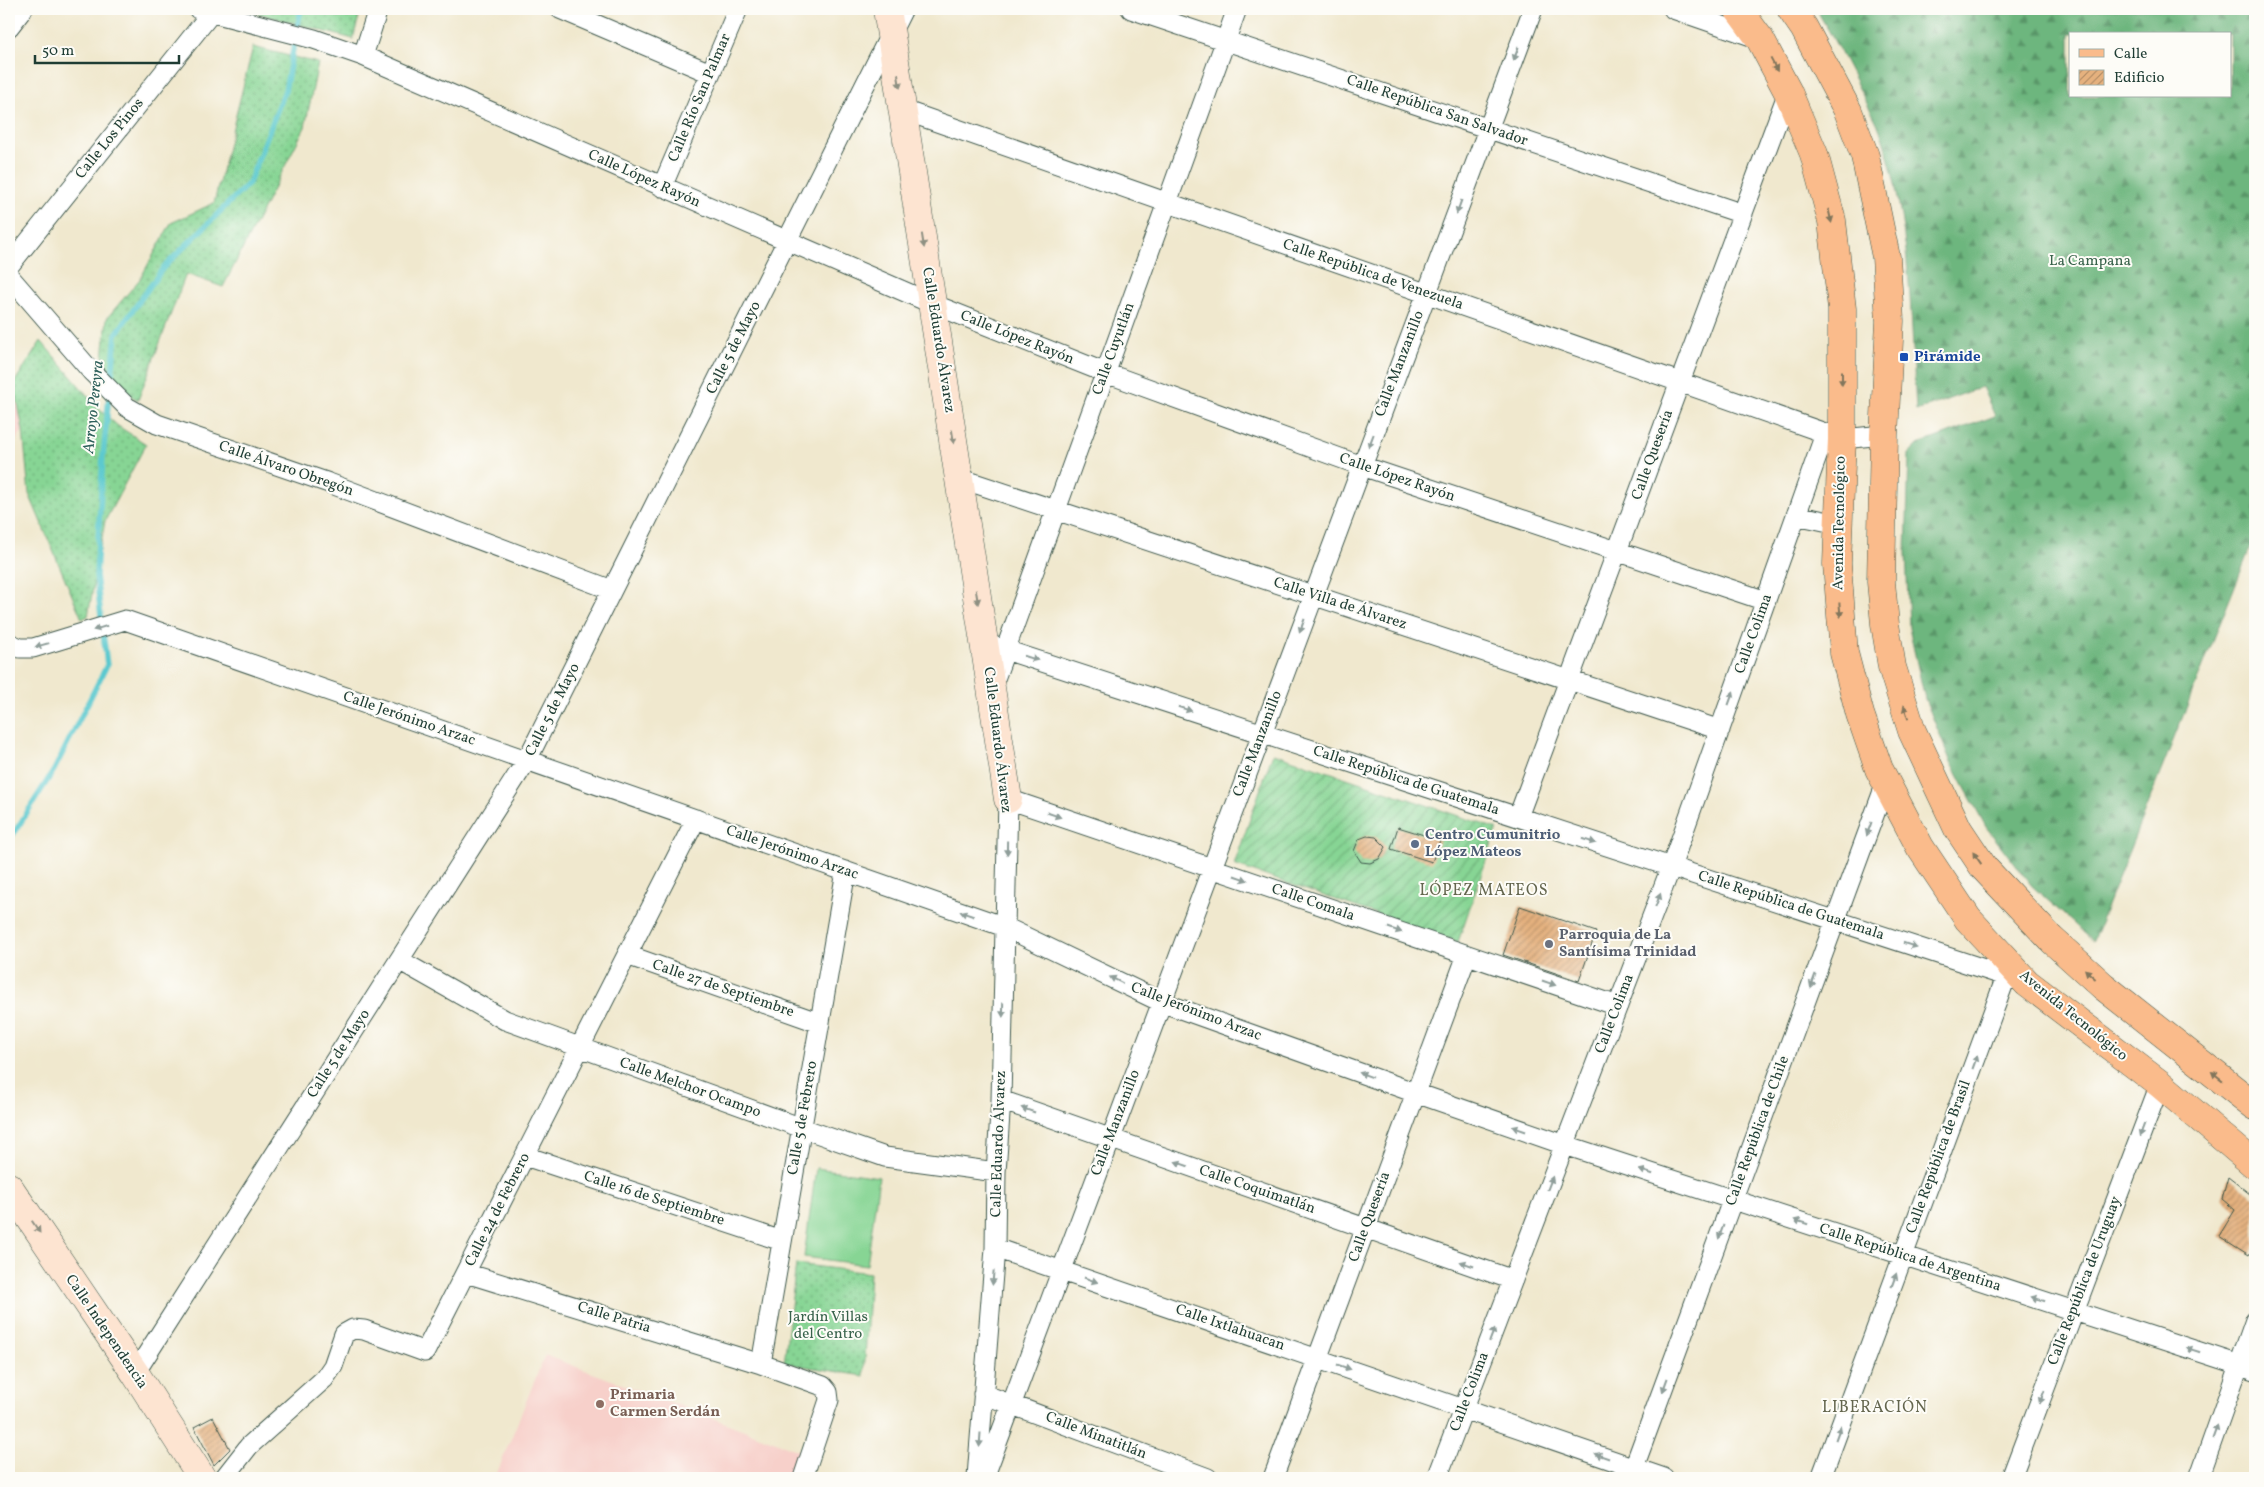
<svg xmlns="http://www.w3.org/2000/svg" width="2264" height="1487" font-family="Vollkorn,serif">
  <style>
    .built { fill: #f7d0ca }
    .grass { fill: url(#grass-dots); stroke: #538964 }
    .forest { fill: url(#forest-firs); stroke: #467a59; fill-rule: evenodd }
    .garden { fill: url(#garden-furrows); stroke: #538964 }
    .pitch { fill: #87d594; stroke: #538964 }
    .lines { fill: none; stroke-linecap: round; stroke-linejoin: round }
    .stream { stroke: #5cc9cf; stroke-width: 5.5 }
    .building { fill: url(#building-hatch) }
    .street-casing { stroke: #3e574b; stroke-width: 21 }
    .secondary-casing { stroke: #3e574b; stroke-width: 29 }
    .primary-casing { stroke: #3e574b; stroke-width: 29 }
    .street { stroke: #fff; stroke-width: 19 }
    .secondary { stroke: #fde4d1; stroke-width: 28 }
    .primary { stroke: #fabb8b; stroke-width: 28 }
    .oneway { fill: #8f9e9a }
    .oneway2 { fill: #82765b }
    .oneway3 { fill: #8e9082 }
    .transit-dot { fill: #1a4fb4; stroke: #fdfcf7; stroke-width: 2 }
    .service-dot { fill: #5c6f8a; stroke: #fdfcf7; stroke-width: 2 }
    .worship-dot { fill: #6b7280; stroke: #fdfcf7; stroke-width: 2 }
    .education-dot { fill: #8d6e63; stroke: #fdfcf7; stroke-width: 2 }
    .labels { text-anchor: middle; dominant-baseline: central; stroke-width: 4; stroke-linejoin: round; paint-order: stroke }
    .street-label { font-size: 15px; fill: #1f3d34; stroke: #fdfcf7 }
    .park-label { font-size: 15px; fill: #39634c; stroke: #fdfcf7 }
    .transit-label { font-size: 15px; font-weight: bold; fill: #164399; stroke: #fdfcf7; text-anchor: start }
    .service-label { font-size: 15px; font-weight: bold; fill: #4e5e75; stroke: #fdfcf7; text-anchor: start }
    .worship-label { font-size: 15px; font-weight: bold; fill: #5b616d; stroke: #fdfcf7; text-anchor: start }
    .education-label { font-size: 15px; font-weight: bold; fill: #785e54; stroke: #fdfcf7; text-anchor: start }
    .water-label { font-size: 16px; font-style: italic; fill: #2e605b; stroke: #fdfcf7 }
    .neighbourhood-label { font-size: 16px; letter-spacing: 1px; fill: #64664e; stroke: #fdfcf7 }
  </style>
  <defs>
    <pattern id="grass-dots" width="8" height="8" patternUnits="userSpaceOnUse" patternTransform="scale(1.25)"><rect width="8" height="8" fill="#87d594"/><path d="M2 2h.1M6 6h.1" fill="none" stroke="#6eae7a" stroke-width="1.8" stroke-linecap="round"/></pattern>
    <pattern id="forest-firs" width="22" height="20" patternUnits="userSpaceOnUse" patternTransform="scale(1.25)"><rect width="22" height="20" fill="#6db67e"/><path d="M5 1l3.5 6h-7zM16 11l3.5 6h-7z" fill="#599568"/></pattern>
    <pattern id="garden-furrows" width="10" height="10" patternUnits="userSpaceOnUse" patternTransform="scale(1.25)"><rect width="10" height="10" fill="#87d594"/><path d="M-1 1l2-2M0 10L10 0M9 11l2-2" fill="none" stroke="#6eae7a"/></pattern>
    <pattern id="building-hatch" width="6" height="6" patternUnits="userSpaceOnUse" patternTransform="scale(1.25)"><rect width="6" height="6" fill="#e5b17e"/><path d="M-1 1l2-2M0 6l6-6M5 7l2-2" fill="none" stroke="#b99168"/></pattern>
  </defs>
  <rect width="100%" height="100%" fill="#fdfcf7"/>
  <filter id="ink" filterUnits="userSpaceOnUse"><feTurbulence type="fractalNoise" baseFrequency=".02" numOctaves="2"/><feDisplacementMap in="SourceGraphic" scale="10" xChannelSelector="R" yChannelSelector="G"/><feConvolveMatrix kernelMatrix="1 2 1 2 8 2 1 2 1" color-interpolation-filters="sRGB"/></filter>
  <filter id="wash" filterUnits="userSpaceOnUse"><feTurbulence type="fractalNoise" baseFrequency=".0096" numOctaves="4" result="noise"/><feDisplacementMap in="SourceGraphic" scale="20" xChannelSelector="R" yChannelSelector="G"/><feGaussianBlur stdDeviation="1.12" result="paint"/><feColorMatrix in="noise" values="0 0 0 0 0 0 0 0 0 0 0 0 0 0 0 0 0 1.4 0 .05"/><feComposite in="paint" operator="in"/></filter>
  <g filter="url(#wash)">
    <rect width="100%" height="100%" fill="#f0e8ce"/>
    <path class="built" d="M 9,358 L 23,430 L 9,450 Z
      M 545,1355 L 805,1453 L 796,1478 L 495,1478 Z"/>
    <path class="grass" d="M 241,9 L 361,9 L 353,39 Z
      M 253,47 L 318,63 L 305,127 L 223,287 L 186,274 L 138,400 L 121,390 L 96,368 L 103,359 L 107,318 L 140,279 L 171,223 L 214,203 Z
      M 41,341 L 99,409 L 118,426 L 146,444 L 105,521 L 88,616 L 82,619 L 29,494 L 23,430 L 14,383 Z
      M 796,1264 L 870,1273 L 864,1376 L 784,1363 Z"/>
    <path class="forest" d="M 1816,9 L 2255,9 L 2255,536 L 2093,941 L 2032,886 L 1986,827 L 1950,760 L 1925,699 L 1909,628 L 1906,552 L 1909,454 L 1919,444 L 1995,416 L 1982,387 L 1916,411 C 1911,317 1911,223 1881,133 C 1877,120 1869,108 1863,96 C 1848,66 1833,37 1816,9 ZM 2070,34 L 2230,34 L 2230,96 L 2070,96 Z"/>
    <path class="garden" d="M 1273,753 L 1497,829 L 1458,942 L 1234,865 Z"/>
    <path class="pitch" d="M 816,1168 L 879,1177 L 867,1265 L 804,1257 Z"/>
    <g class="lines">
      <path class="stream" d="M 111,385 L 116,334 L 163,268 L 249,183 L 285,90 L 301,9
        M 9,841 L 54,770 L 107,665 L 96,575 L 103,456 L 109,396"/>
    </g>
    <g id="blocks">
      <path class="building" d="M 1398,827 L 1440,840 L 1432,862 L 1391,849 Z
        M 1367,836 L 1376,837 L 1386,847 L 1379,859 L 1370,863 L 1361,862 L 1354,851 L 1359,839 Z
        M 1520,906 L 1596,932 L 1579,981 L 1503,955 Z
        M 2228,1177 L 2255,1198 L 2255,1245 L 2249,1255 L 2219,1236 L 2235,1210 L 2222,1199 Z
        M 213,1417 L 230,1449 L 214,1465 L 194,1427 Z"/>
    </g>
  </g>
  <g filter="url(#ink)">
    <use href="#blocks" fill-opacity="0" stroke="#3e574b" stroke-width="1"/>
    <g class="lines">
      <g class="street-casing">
        <path id="street" d="M 198,9 L 314,39 L 363,56 L 933,304 L 1106,373 L 1362,466 L 1766,601
          M 560,9 L 710,73
          M 1131,9 L 1743,214
          M 1673,9 L 1760,39
          M 9,27 L 23,9
          M 363,56 L 378,9
          M 903,110 L 1842,439 L 1884,435
          M 662,187 L 738,9
          M 9,266 L 212,12
          M 9,276 L 91,371 L 127,407 L 157,424 L 329,483 L 612,590
          M 959,478 L 1720,730
          M 1796,515 L 1838,524
          M 9,643 L 20,648 L 33,648 L 125,620 L 1005,927 L 1161,1002 L 1416,1093 L 1565,1145 L 2255,1370
          M 984,643 L 2024,982
          M 992,687 L 1237,9
          M 1518,817 L 1788,92
          M 627,955 L 820,1023
          M 399,960 L 505,1020 L 802,1128 L 885,1157 L 996,1172
          M 1001,1100 L 1513,1280
          M 525,1156 L 782,1241
          M 995,1248 L 1664,1478
          M 466,1273 L 761,1364 L 823,1386 L 828,1392 L 829,1400 L 803,1478
          M 761,1364 L 846,871
          M 135,1373 L 527,760 L 903,9
          M 983,1394 L 1208,1478
          M 977,1477 L 995,1248 L 996,1172 L 1001,1100 L 1008,799 L 1618,1006
          M 224,1478 L 249,1446 L 324,1379 L 333,1366 L 344,1334 L 353,1329 L 364,1330 L 425,1352 L 696,819
          M 984,1478 L 1533,9
          M 1273,1478 L 1467,955
          M 1437,1478 L 1671,867 L 1825,434
          M 1630,1478 L 1886,783
          M 1821,1478 L 2006,977
          M 2011,1478 L 2160,1084
          M 2199,1478 L 2255,1320"/>
      </g>
      <g class="secondary-casing">
        <path id="secondary" d="M 887,9 L 1008,799
          M 9,1187 L 135,1373 L 202,1478"/>
      </g>
      <g class="primary-casing">
        <path id="primary" d="M 1738,9 L 1760,39 L 1788,92 L 1814,154 L 1832,221 L 1842,309 L 1842,439 L 1837,564 L 1844,653 L 1860,714 L 1879,769 L 1920,847 L 1968,919 L 2027,983 L 2160,1084 L 2255,1165
          M 1791,9 L 1804,28 L 1848,111 L 1865,156 L 1886,257 L 1890,321 L 1884,435 L 1881,582 L 1885,624 L 1892,667 L 1912,731 L 1958,829 L 1984,868 L 2051,939 L 2103,986 L 2255,1106"/>
      </g>
      <use href="#street" class="street"/>
      <use href="#secondary" class="secondary"/>
      <use href="#primary" class="primary"/>
    </g>
    <defs><path id="oneway-solid" d="M-6-.8H1V-3.2L6.5 0L1 3.2V.8H-6Z" transform="scale(1.25)"/></defs>
    <g class="oneway">
      <use href="#oneway-solid" transform="translate(1516 54) rotate(110)"/>
      <use href="#oneway-solid" transform="translate(1459 207) rotate(110)"/>
      <use href="#oneway-solid" transform="translate(1371 441) rotate(111)"/>
      <use href="#oneway-solid" transform="translate(1302 626) rotate(110)"/>
      <use href="#oneway-solid" transform="translate(100 628) rotate(163)"/>
      <use href="#oneway-solid" transform="translate(42 645) rotate(164)"/>
      <use href="#oneway-solid" transform="translate(1031 658) rotate(18)"/>
      <use href="#oneway-solid" transform="translate(1731 698) rotate(-70)"/>
      <use href="#oneway-solid" transform="translate(1185 709) rotate(18)"/>
      <use href="#oneway-solid" transform="translate(1054 815) rotate(19)"/>
      <use href="#oneway-solid" transform="translate(1869 829) rotate(110)"/>
      <use href="#oneway-solid" transform="translate(1589 841) rotate(18)"/>
      <use href="#oneway-solid" transform="translate(1007 848) rotate(91)"/>
      <use href="#oneway-solid" transform="translate(1241 878) rotate(19)"/>
      <use href="#oneway-solid" transform="translate(1658 900) rotate(-69)"/>
      <use href="#oneway-solid" transform="translate(967 914) rotate(-161)"/>
      <use href="#oneway-solid" transform="translate(1395 930) rotate(19)"/>
      <use href="#oneway-solid" transform="translate(1910 945) rotate(18)"/>
      <use href="#oneway-solid" transform="translate(1116 980) rotate(-154)"/>
      <use href="#oneway-solid" transform="translate(1813 981) rotate(110)"/>
      <use href="#oneway-solid" transform="translate(1549 983) rotate(19)"/>
      <use href="#oneway-solid" transform="translate(1003 1010) rotate(91)"/>
      <use href="#oneway-solid" transform="translate(1975 1062) rotate(-70)"/>
      <use href="#oneway-solid" transform="translate(1366 1075) rotate(-160)"/>
      <use href="#oneway-solid" transform="translate(1028 1110) rotate(-161)"/>
      <use href="#oneway-solid" transform="translate(1519 1129) rotate(-161)"/>
      <use href="#oneway-solid" transform="translate(2142 1130) rotate(111)"/>
      <use href="#oneway-solid" transform="translate(1182 1164) rotate(-161)"/>
      <use href="#oneway-solid" transform="translate(1646 1172) rotate(-162)"/>
      <use href="#oneway-solid" transform="translate(1550 1183) rotate(-69)"/>
      <use href="#oneway-solid" transform="translate(1801 1222) rotate(-162)"/>
      <use href="#oneway-solid" transform="translate(1721 1232) rotate(110)"/>
      <use href="#oneway-solid" transform="translate(1467 1264) rotate(-161)"/>
      <use href="#oneway-solid" transform="translate(993 1278) rotate(95)"/>
      <use href="#oneway-solid" transform="translate(1091 1280) rotate(19)"/>
      <use href="#oneway-solid" transform="translate(1894 1280) rotate(-70)"/>
      <use href="#oneway-solid" transform="translate(2038 1299) rotate(-162)"/>
      <use href="#oneway-solid" transform="translate(1492 1335) rotate(-69)"/>
      <use href="#oneway-solid" transform="translate(2193 1350) rotate(-162)"/>
      <use href="#oneway-solid" transform="translate(1344 1367) rotate(19)"/>
      <use href="#oneway-solid" transform="translate(1665 1385) rotate(110)"/>
      <use href="#oneway-solid" transform="translate(2042 1397) rotate(111)"/>
      <use href="#oneway-solid" transform="translate(2215 1432) rotate(-70)"/>
      <use href="#oneway-solid" transform="translate(1838 1433) rotate(-70)"/>
      <use href="#oneway-solid" transform="translate(980 1440) rotate(94)"/>
      <use href="#oneway-solid" transform="translate(1602 1456) rotate(-161)"/>
    </g>
    <g class="oneway2">
      <use href="#oneway-solid" transform="translate(1774 65) rotate(62)"/>
      <use href="#oneway-solid" transform="translate(1830 216) rotate(77)"/>
      <use href="#oneway-solid" transform="translate(1842 378) rotate(90)"/>
      <use href="#oneway-solid" transform="translate(1840 610) rotate(85)"/>
      <use href="#oneway-solid" transform="translate(1906 712) rotate(-107)"/>
      <use href="#oneway-solid" transform="translate(1977 858) rotate(-125)"/>
      <use href="#oneway-solid" transform="translate(2090 974) rotate(-138)"/>
      <use href="#oneway-solid" transform="translate(2217 1076) rotate(-142)"/>
    </g>
    <g class="oneway3">
      <use href="#oneway-solid" transform="translate(899 81) rotate(81)"/>
      <use href="#oneway-solid" transform="translate(923 241) rotate(81)"/>
      <use href="#oneway-solid" transform="translate(953 437) rotate(81)"/>
      <use href="#oneway-solid" transform="translate(977 597) rotate(81)"/>
      <use href="#oneway-solid" transform="translate(36 1227) rotate(56)"/>
    </g>
  </g>
  <rect class="transit-dot" x="1899" y="352" width="10" height="10" rx="2.5"/>
  <circle class="service-dot" cx="1415" cy="844" r="5"/>
  <circle class="worship-dot" cx="1549" cy="944" r="5"/>
  <circle class="education-dot" cx="600" cy="1404" r="5"/>
  <g class="labels">
    <g class="street-label">
      <text transform="translate(700 98) rotate(-67)">Calle Río San Palmar</text>
      <text transform="translate(1437 111) rotate(19)">Calle República San Salvador</text>
      <text transform="translate(110 139) rotate(-51)">Calle Los Pinos</text>
      <text transform="translate(644 179) rotate(24)">Calle López Rayón</text>
      <text transform="translate(1373 275) rotate(19)">Calle República de Venezuela</text>
      <text transform="translate(1017 338) rotate(22)">Calle López Rayón</text>
      <text transform="translate(938 340) rotate(81)">Calle Eduardo Álvarez</text>
      <text transform="translate(734 348) rotate(-63)">Calle 5 de Mayo</text>
      <text transform="translate(1114 349) rotate(-70)">Calle Cuyutlán</text>
      <text transform="translate(1400 364) rotate(-69)">Calle Manzanillo</text>
      <text transform="translate(1653 455) rotate(-70)">Calle Quesería</text>
      <text transform="translate(286 469) rotate(19)">Calle Álvaro Obregón</text>
      <text transform="translate(1397 478) rotate(19)">Calle López Rayón</text>
      <text transform="translate(1840 523) rotate(-89)">Avenida Tecnológico</text>
      <text transform="translate(1340 604) rotate(18)">Calle Villa de Álvarez</text>
      <text transform="translate(1754 634) rotate(-70)">Calle Colima</text>
      <text transform="translate(553 710) rotate(-63)">Calle 5 de Mayo</text>
      <text transform="translate(409 719) rotate(19)">Calle Jerónimo Arzac</text>
      <text transform="translate(997 740) rotate(83)">Calle Eduardo Álvarez</text>
      <text transform="translate(1258 744) rotate(-69)">Calle Manzanillo</text>
      <text transform="translate(1406 781) rotate(18)">Calle República de Guatemala</text>
      <text transform="translate(792 853) rotate(19)">Calle Jerónimo Arzac</text>
      <text transform="translate(1313 903) rotate(19)">Calle Comala</text>
      <text transform="translate(1791 906) rotate(18)">Calle República de Guatemala</text>
      <text transform="translate(723 989) rotate(19)">Calle 27 de Septiembre</text>
      <text transform="translate(1196 1012) rotate(21)">Calle Jerónimo Arzac</text>
      <text transform="translate(1615 1014) rotate(-69)">Calle Colima</text>
      <text transform="translate(2073 1016) rotate(39)">Avenida Tecnológico</text>
      <text transform="translate(339 1054) rotate(-57)">Calle 5 de Mayo</text>
      <text transform="translate(690 1088) rotate(20)">Calle Melchor Ocampo</text>
      <text transform="translate(803 1118) rotate(-80)">Calle 5 de Febrero</text>
      <text transform="translate(1116 1123) rotate(-69)">Calle Manzanillo</text>
      <text transform="translate(1758 1131) rotate(-70)">Calle República de Chile</text>
      <text transform="translate(999 1144) rotate(-88)">Calle Eduardo Álvarez</text>
      <text transform="translate(1939 1157) rotate(-70)">Calle República de Brasil</text>
      <text transform="translate(1257 1190) rotate(19)">Calle Coquimatlán</text>
      <text transform="translate(654 1199) rotate(18)">Calle 16 de Septiembre</text>
      <text transform="translate(498 1210) rotate(-63)">Calle 24 de Febrero</text>
      <text transform="translate(1370 1217) rotate(-70)">Calle Quesería</text>
      <text transform="translate(1910 1258) rotate(18)">Calle República de Argentina</text>
      <text transform="translate(2085 1281) rotate(-69)">Calle República de Uruguay</text>
      <text transform="translate(614 1318) rotate(17)">Calle Patria</text>
      <text transform="translate(1230 1328) rotate(19)">Calle Ixtlahuacan</text>
      <text transform="translate(106 1332) rotate(56)">Calle Independencia</text>
      <text transform="translate(1470 1392) rotate(-69)">Calle Colima</text>
      <text transform="translate(1096 1436) rotate(21)">Calle Minatitlán</text>
    </g>
    <g class="park-label">
      <text x="2090" y="261">La Campana</text>
      <text x="828" y="1317">Jardín Villas<tspan x="828" dy="17">del Centro</tspan></text>
    </g>
    <g class="transit-label">
      <text x="1914" y="357">Pirámide</text>
    </g>
    <g class="service-label">
      <text x="1425" y="835">Centro Cumunitrio<tspan x="1425" dy="17">López Mateos</tspan></text>
    </g>
    <g class="worship-label">
      <text x="1559" y="935">Parroquia de La<tspan x="1559" dy="17">Santísima Trinidad</tspan></text>
    </g>
    <g class="education-label">
      <text x="610" y="1395">Primaria<tspan x="610" dy="17">Carmen Serdán</tspan></text>
    </g>
    <g class="water-label">
      <text transform="translate(94 407) rotate(-84)">Arroyo Pereyra</text>
    </g>
    <g class="neighbourhood-label">
      <text x="1484" y="891">LÓPEZ MATEOS</text>
      <text x="1875" y="1408">LIBERACIÓN</text>
    </g>
  </g>
  <rect width="2264" height="1487" fill="none" stroke="#fdfcf7" stroke-width="30"/>
  <rect x="2069" y="32" width="162" height="65" fill="#fdfcf7" stroke="#a4b0a9"/>
  <rect x="2079" y="49" width="25" height="8" fill="#fabb8b" stroke="#a4b0a9"/>
  <text x="2114" y="58" font-size="15" fill="#1f3d34">Calle</text>
  <rect x="2079" y="70" width="25" height="15" fill="url(#building-hatch)" stroke="#a4b0a9"/>
  <text x="2114" y="82" font-size="15" fill="#1f3d34">Edificio</text>
  <path d="M35 55v8h144v-8" fill="none" stroke="#1f3d34" stroke-width="2.5"/>
  <text x="42" y="55" font-size="15" fill="#1f3d34" stroke="#fdfcf7" stroke-width="4" paint-order="stroke">50 m</text>
</svg>
